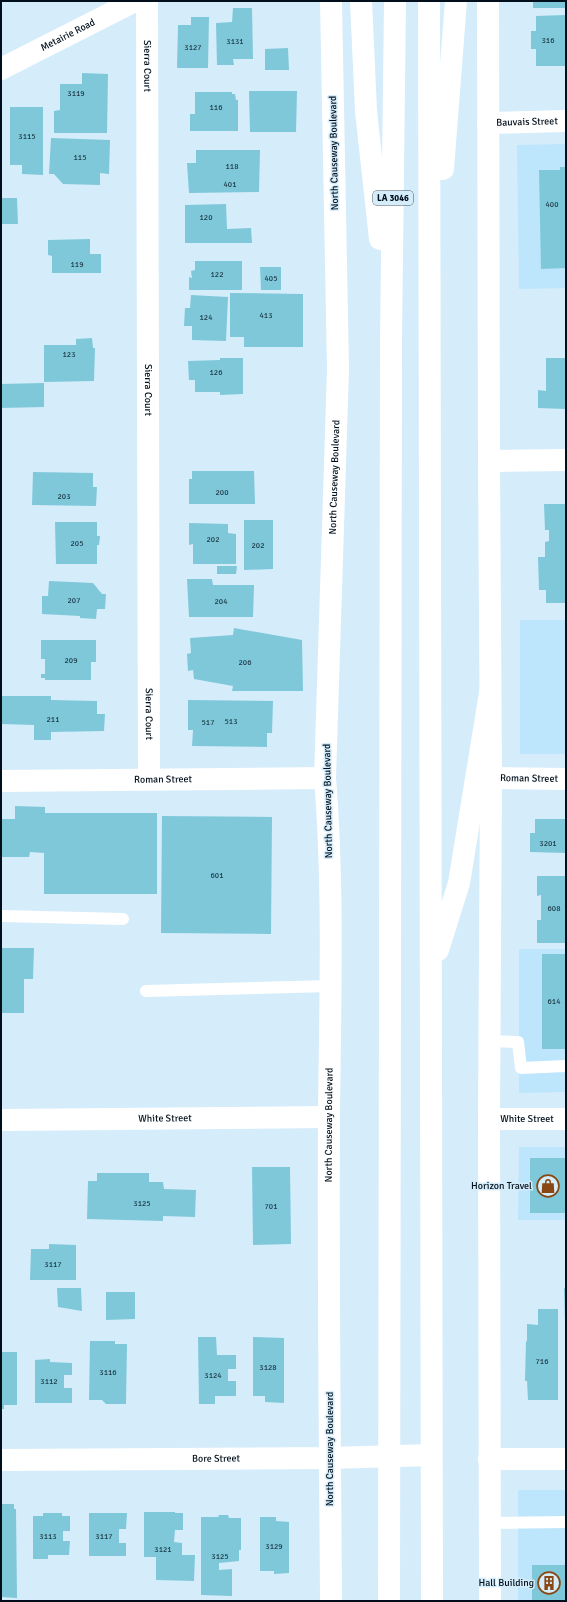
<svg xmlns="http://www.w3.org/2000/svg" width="567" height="1602" font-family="Signika,sans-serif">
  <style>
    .built { fill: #bde5fc }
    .building { fill: #7ec8da }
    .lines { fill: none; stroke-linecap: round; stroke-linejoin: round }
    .service { stroke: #fff; stroke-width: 12 }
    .minor { stroke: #fff; stroke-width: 22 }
    .secondary { stroke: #fff; stroke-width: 22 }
    .trunk { stroke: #fff; stroke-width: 22 }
    .labels { text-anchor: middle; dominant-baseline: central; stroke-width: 3; stroke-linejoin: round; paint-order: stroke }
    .number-label { font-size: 8px; fill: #203d4b }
    .shield { fill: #d5ecfa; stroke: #40515e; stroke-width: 1 }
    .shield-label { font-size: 9px; font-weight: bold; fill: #000f1b }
    .street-label { font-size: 10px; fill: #000f1b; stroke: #d5ecfa }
    .poi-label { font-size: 10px; fill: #000f1b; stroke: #d5ecfa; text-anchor: end }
  </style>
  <rect width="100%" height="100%" fill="#d5ecfa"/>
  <path class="built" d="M 566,144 L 566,288 L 519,289 L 517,145 Z
    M 520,620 L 566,620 L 566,754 L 520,754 Z
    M 519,949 L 566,949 L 566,1092 L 519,1093 Z
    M 519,1147 L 566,1147 L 566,1220 L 518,1220 Z
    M 518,1490 L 566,1490 L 566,1601 L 518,1601 Z"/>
  <path class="building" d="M 533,1 L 566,1 L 566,8 L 533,8 Z
    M 233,8 L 252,8 L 253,59 L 233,59 L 234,65 L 217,65 L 216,23 L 232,22 Z
    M 566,15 L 566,66 L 536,66 L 536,49 L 531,49 L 531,31 L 536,31 L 536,16 Z
    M 191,17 L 209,17 L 208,68 L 177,68 L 178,25 L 191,25 Z
    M 288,48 L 289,70 L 265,70 L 265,49 Z
    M 82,73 L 108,74 L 107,133 L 54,133 L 54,111 L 60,110 L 60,84 L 82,84 Z
    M 249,91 L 297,91 L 296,132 L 250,132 Z
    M 195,92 L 232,92 L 232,94 L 235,94 L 236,100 L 238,100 L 238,131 L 190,131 L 190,114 L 195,114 Z
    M 10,107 L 43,107 L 43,175 L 22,174 L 22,165 L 10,165 Z
    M 51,138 L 110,140 L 109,174 L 100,173 L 100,185 L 63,184 L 54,174 L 49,174 Z
    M 196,150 L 260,150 L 259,192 L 189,193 L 187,163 L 196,163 Z
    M 560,167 L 566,167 L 566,268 L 541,269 L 539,170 L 560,170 Z
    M 1,198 L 17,198 L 18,224 L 1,224 Z
    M 226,204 L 227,229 L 251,228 L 252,243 L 185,243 L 185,205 Z
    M 90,239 L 90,254 L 101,254 L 101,273 L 52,273 L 52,256 L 48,255 L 48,240 Z
    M 195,261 L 242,261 L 242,290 L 189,290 L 189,277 L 192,278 L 191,271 L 195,270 Z
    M 260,267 L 281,267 L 281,290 L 261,290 Z
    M 230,293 L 303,294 L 303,347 L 244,347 L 244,337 L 230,337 Z
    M 191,295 L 228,297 L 226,341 L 192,340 L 192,326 L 184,326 L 185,308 L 190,308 Z
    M 92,338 L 93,348 L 95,348 L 94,381 L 44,382 L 44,345 L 76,345 L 76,339 Z
    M 220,358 L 243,358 L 243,394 L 220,395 L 220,392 L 195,392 L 195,380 L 189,380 L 188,361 L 220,360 Z
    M 546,358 L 566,358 L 566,409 L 538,408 L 538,390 L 546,391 Z
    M 44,383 L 44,407 L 1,408 L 1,384 Z
    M 192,471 L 254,471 L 255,504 L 189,504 L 189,479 L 192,479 Z
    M 33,472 L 93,473 L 93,487 L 97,487 L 96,506 L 32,505 Z
    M 544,504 L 566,504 L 566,603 L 546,603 L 546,590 L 539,590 L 538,557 L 545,557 L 545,542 L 549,541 L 549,530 L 545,530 Z
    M 244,520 L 273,520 L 273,569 L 244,570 Z
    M 55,522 L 97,522 L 97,536 L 100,536 L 99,545 L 97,545 L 97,564 L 56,564 Z
    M 189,523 L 228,524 L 228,533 L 236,534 L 236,564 L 193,564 L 193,544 L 189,545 Z
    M 217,566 L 237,566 L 236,574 L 217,574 Z
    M 187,579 L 212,579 L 213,585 L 254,585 L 253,617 L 189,617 Z
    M 49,581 L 93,583 L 102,594 L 106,594 L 105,609 L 97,609 L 96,619 L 80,618 L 80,616 L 42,614 L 42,596 L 48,596 Z
    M 234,628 L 302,640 L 303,691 L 232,691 L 233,686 L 194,679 L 193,670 L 188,671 L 187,654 L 191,653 L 190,638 L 233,635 Z
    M 41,640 L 96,640 L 96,662 L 91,662 L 91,680 L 45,680 L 45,678 L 41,678 L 41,674 L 45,674 L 45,659 L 41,659 Z
    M 1,696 L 51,696 L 51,700 L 97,701 L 97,714 L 105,714 L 104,731 L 51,732 L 51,740 L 34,740 L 34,725 L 1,724 Z
    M 188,700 L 273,701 L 272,733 L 267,733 L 267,747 L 192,746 L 193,730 L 188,730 Z
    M 15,806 L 45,807 L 45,813 L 157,813 L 157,894 L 44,894 L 44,853 L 30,852 L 29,857 L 1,857 L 1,819 L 15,819 Z
    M 162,816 L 272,817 L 271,934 L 161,933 Z
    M 535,819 L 566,819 L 566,853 L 530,852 L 530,833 L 535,833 Z
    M 537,876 L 566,876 L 566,943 L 537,943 L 537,920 L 541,920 L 541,895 L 537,896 Z
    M 1,948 L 34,948 L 33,979 L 24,979 L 24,1013 L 1,1013 Z
    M 542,954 L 566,954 L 566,1049 L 542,1049 Z
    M 530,1158 L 566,1158 L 566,1213 L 530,1213 Z
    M 252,1167 L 290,1167 L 291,1244 L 253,1245 Z
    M 97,1173 L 149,1173 L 149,1182 L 163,1182 L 164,1189 L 196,1190 L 195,1217 L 163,1216 L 163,1221 L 87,1219 L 88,1181 L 97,1181 Z
    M 49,1244 L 76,1245 L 76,1280 L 30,1280 L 31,1249 L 49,1249 Z
    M 57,1288 L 81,1288 L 82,1311 L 58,1307 Z
    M 564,1288 L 566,1288 L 566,1322 L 565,1322 Z
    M 106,1292 L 135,1292 L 135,1319 L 106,1320 Z
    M 538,1309 L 558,1309 L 558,1400 L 528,1400 L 527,1381 L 525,1381 L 526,1341 L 527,1342 L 527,1324 L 538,1325 Z
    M 198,1337 L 216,1337 L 217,1355 L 236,1355 L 236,1369 L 228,1369 L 228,1381 L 236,1381 L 236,1396 L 215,1396 L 215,1404 L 199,1404 Z
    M 253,1337 L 284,1338 L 284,1403 L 265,1402 L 265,1396 L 253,1396 Z
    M 90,1341 L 115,1341 L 115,1344 L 127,1344 L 126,1404 L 106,1404 L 102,1400 L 89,1400 Z
    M 1,1352 L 17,1352 L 17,1405 L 4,1405 L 4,1409 L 1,1409 Z
    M 50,1359 L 50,1362 L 72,1363 L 72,1375 L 64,1375 L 64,1388 L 72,1388 L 72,1403 L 35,1403 L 35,1360 Z
    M 1,1504 L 14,1504 L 14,1509 L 16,1509 L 17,1598 L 1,1597 Z
    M 144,1512 L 175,1512 L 175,1513 L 183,1513 L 183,1530 L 175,1530 L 174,1542 L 182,1543 L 182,1555 L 195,1555 L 194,1581 L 156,1580 L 156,1557 L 144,1557 Z
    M 43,1513 L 62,1513 L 62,1516 L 70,1516 L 70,1531 L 63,1531 L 63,1541 L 70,1541 L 69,1555 L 48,1555 L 48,1559 L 33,1559 L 33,1516 L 43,1516 Z
    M 89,1513 L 127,1513 L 126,1529 L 119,1529 L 119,1543 L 126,1543 L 126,1556 L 89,1556 Z
    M 218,1515 L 228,1515 L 229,1518 L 241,1518 L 241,1550 L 239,1550 L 239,1561 L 219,1563 L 219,1570 L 232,1569 L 232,1596 L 201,1595 L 201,1517 L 219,1517 Z
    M 260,1517 L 276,1517 L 276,1521 L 289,1522 L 289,1573 L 274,1574 L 274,1571 L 260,1571 Z
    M 532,1565 L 566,1565 L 566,1601 L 532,1601 Z"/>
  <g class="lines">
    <path class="service" d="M 1,916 L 123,919
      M 146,991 L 331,986
      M 489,1041 L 518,1042 L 521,1068 L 566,1066
      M 490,1523 L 566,1522"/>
    <g class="minor">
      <path id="s1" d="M 147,1 L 149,779"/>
      <path d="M 488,1 L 489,461 L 491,778 L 489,1119 L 490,1601"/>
      <path id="s2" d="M 488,123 L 566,121"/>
      <path d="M 489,461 L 566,460"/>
      <path id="s3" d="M 491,778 L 566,779"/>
      <path id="s4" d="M 1,781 L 325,778"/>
      <path id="s5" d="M 489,1119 L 566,1119"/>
      <path id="s6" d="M 1,1120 L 329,1117"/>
      <path d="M 489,1459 L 566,1459"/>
      <path id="s7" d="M 1,1460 L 330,1458 L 431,1455"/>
      <path id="s8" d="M 331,1601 C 330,1440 328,1278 329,1117 C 330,1004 334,891 325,778 L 338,369 L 331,1"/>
    </g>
    <path class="secondary" id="s9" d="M 1,69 L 135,1"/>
    <path class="trunk" d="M 361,1 L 366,111 L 380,239
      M 429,1 L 432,1601
      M 443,169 L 456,1
      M 438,950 L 459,883 L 490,693
      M 389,1601 L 391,340 L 395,1"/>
  </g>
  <defs>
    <g id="shop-ring" transform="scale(1.15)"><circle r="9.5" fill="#d5ecfa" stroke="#894813" stroke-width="1.5"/><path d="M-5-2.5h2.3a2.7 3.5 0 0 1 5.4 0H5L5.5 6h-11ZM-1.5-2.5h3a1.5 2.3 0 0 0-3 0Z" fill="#894813"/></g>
    <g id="building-ring" transform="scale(1.15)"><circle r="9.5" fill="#d5ecfa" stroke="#894813" stroke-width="1.5"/><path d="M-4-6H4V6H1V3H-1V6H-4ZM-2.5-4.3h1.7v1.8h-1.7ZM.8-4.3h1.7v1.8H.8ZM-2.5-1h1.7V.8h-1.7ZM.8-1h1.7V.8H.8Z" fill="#894813"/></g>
  </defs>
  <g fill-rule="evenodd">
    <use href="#shop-ring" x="548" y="1186"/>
    <use href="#building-ring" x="549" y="1583"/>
  </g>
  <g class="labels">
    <g class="number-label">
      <text x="548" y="40">316</text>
      <text x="235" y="41">3131</text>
      <text x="193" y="47">3127</text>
      <text x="76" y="93">3119</text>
      <text x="216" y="107">116</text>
      <text x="27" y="136">3115</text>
      <text x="80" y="157">115</text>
      <text x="232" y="166">118</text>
      <text x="230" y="184">401</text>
      <text x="552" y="204">400</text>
      <text x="206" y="217">120</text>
      <text x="77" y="264">119</text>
      <text x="217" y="274">122</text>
      <text x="271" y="278">405</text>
      <text x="266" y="315">413</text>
      <text x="206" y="317">124</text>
      <text x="69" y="354">123</text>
      <text x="216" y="372">126</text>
      <text x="222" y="492">200</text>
      <text x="64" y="496">203</text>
      <text x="213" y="539">202</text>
      <text x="77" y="543">205</text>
      <text x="258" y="545">202</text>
      <text x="74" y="600">207</text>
      <text x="221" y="601">204</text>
      <text x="71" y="660">209</text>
      <text x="245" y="662">206</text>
      <text x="53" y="719">211</text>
      <text x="231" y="721">513</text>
      <text x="208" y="722">517</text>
      <text x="548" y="843">3201</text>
      <text x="217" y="875">601</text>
      <text x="554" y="908">608</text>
      <text x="554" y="1001">614</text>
      <text x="142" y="1203">3125</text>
      <text x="271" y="1206">701</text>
      <text x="53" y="1264">3117</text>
      <text x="542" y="1361">716</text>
      <text x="268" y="1367">3128</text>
      <text x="108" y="1372">3116</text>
      <text x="213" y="1375">3124</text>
      <text x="49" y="1381">3112</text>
      <text x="48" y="1536">3113</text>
      <text x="104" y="1536">3117</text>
      <text x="274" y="1546">3129</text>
      <text x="163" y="1549">3121</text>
      <text x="220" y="1556">3125</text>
    </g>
    <rect class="shield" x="373" y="191" width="40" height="14" rx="3"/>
    <g class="shield-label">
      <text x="393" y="198">LA 3046</text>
    </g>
    <g class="street-label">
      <text stroke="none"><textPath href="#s9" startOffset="75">Metairie Road</textPath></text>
      <text stroke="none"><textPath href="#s1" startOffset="65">Sierra Court</textPath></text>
      <text stroke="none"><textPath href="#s2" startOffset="39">Bauvais Street</textPath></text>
      <text transform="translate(334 153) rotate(-91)">North Causeway Boulevard</text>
      <text stroke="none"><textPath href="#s1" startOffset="389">Sierra Court</textPath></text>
      <text stroke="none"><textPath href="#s8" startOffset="1124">North Causeway Boulevard</textPath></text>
      <text stroke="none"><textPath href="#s1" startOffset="713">Sierra Court</textPath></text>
      <text stroke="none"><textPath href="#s4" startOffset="162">Roman Street</textPath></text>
      <text stroke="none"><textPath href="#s3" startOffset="38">Roman Street</textPath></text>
      <text transform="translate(328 801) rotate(-91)">North Causeway Boulevard</text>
      <text stroke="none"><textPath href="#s6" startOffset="164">White Street</textPath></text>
      <text stroke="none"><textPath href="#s5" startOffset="38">White Street</textPath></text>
      <text stroke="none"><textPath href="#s8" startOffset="476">North Causeway Boulevard</textPath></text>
      <text transform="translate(330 1449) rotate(-90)">North Causeway Boulevard</text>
      <text stroke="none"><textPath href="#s7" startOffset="215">Bore Street</textPath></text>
    </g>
    <g class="poi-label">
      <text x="532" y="1186">Horizon Travel</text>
      <text x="534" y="1583">Hall Building</text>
    </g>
  </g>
  <rect width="567" height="1602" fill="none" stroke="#000f1b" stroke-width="4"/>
</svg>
